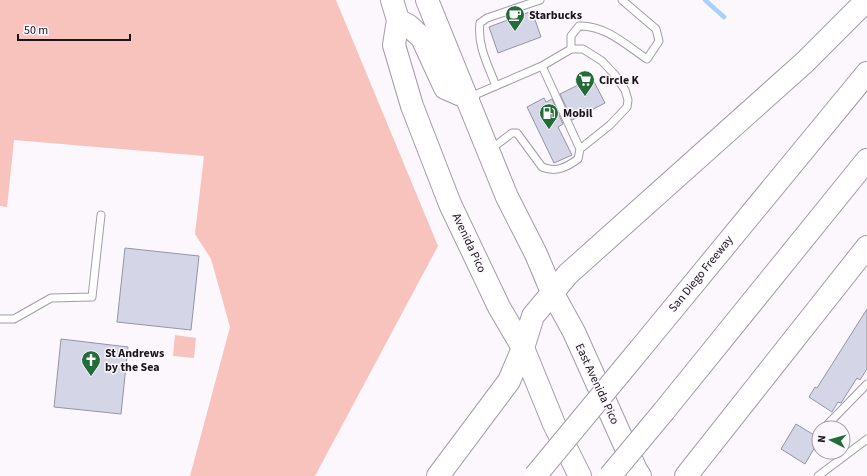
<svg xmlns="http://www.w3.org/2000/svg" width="867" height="476" font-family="'Source Sans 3',sans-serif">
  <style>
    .green { fill: #f8c2bd }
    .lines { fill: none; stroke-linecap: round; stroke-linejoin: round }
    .stream { stroke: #a9d0fa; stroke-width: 4.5 }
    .building { fill: #d4d5e7; stroke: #9494a5 }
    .lane-casing { stroke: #a59aa9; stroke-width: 9 }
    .highway-casing { stroke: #a59aa9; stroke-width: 24 }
    .lane { stroke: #fff; stroke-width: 7 }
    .highway { stroke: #fff; stroke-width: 22 }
    .highway-bridge-casing { stroke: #a59aa9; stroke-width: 24; stroke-linecap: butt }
    .highway-bridge { stroke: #fff; stroke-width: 22 }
    .labels { text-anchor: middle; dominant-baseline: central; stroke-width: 3; stroke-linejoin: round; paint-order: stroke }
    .poi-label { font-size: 12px; font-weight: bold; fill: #181419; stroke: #fbf7fd; text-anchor: start }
    .street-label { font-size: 12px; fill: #181419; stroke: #fbf7fd }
  </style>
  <rect width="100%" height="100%" fill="#fbf7fd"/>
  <path class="green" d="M 0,0 L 336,0 L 438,246 L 315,476 L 190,476 L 230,327 L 211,259 L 195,234 L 204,156 L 14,140 L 7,207 L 0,206 Z
    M 175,335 L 196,338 L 194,358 L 173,356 Z"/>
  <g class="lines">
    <path class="stream" d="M 705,0 L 724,17"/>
  </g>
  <path class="building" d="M 532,11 L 541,37 L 498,53 L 489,27 Z
    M 592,78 L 605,103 L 572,120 L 560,94 Z
    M 544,98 L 546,102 L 552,99 L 563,124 L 558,127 L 572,155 L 554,163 L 527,107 Z
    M 125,248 L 199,256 L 191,330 L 117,322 Z
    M 867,309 L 867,369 L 860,380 L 857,378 L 841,403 L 838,402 L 832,412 L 809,397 L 815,387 L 817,388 Z
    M 61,339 L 128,347 L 121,414 L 54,407 Z
    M 796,424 L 819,438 L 819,440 L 805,464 L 781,449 Z"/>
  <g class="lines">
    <g class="lane-casing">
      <path id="lane" d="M 571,49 L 571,36 L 579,26 C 605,25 626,45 647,59 L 659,41 L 656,29 L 622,0
        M 496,86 C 488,65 477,45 480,23 L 487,18 L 540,0
        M 470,97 L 542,66 L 571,49 L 583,49 L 602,61 L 615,75 L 625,90 L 628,100 L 627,107 L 610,125 L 580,149
        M 491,149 L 512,133 L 517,133 L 542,167 C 556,173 567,167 578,159 L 580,149 L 542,66
        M 0,319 L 14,319 L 51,298 L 92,297 L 101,215
        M 827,425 L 867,384
        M 818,476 L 867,439"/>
    </g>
    <g class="highway-casing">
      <path id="highway" d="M 392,0 L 398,20 L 394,45 L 412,106 L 450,204 L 499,307 L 523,348 L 554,424 L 580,476
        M 427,0 L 507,197 L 536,254 L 552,292 L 574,332 L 636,470 L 640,476
        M 398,20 L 409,26 L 422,38 L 445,88 L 468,98
        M 640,349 L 867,73
        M 664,411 L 867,160
        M 438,476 L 509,381 L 523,348 L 533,316 L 568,274 L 805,62 L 867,0
        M 686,476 L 867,247"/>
    </g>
    <use href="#lane" class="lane"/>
    <use href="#highway" class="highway"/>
    <g class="highway-bridge-casing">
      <path id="highway-bridge" d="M 535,476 L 640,349
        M 610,476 L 664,411"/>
    </g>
    <use href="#highway-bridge" class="highway-bridge"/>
  </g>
  <defs>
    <g id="cafe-pin" transform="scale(1)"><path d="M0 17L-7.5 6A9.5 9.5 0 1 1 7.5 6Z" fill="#236c39" stroke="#fbf7fd"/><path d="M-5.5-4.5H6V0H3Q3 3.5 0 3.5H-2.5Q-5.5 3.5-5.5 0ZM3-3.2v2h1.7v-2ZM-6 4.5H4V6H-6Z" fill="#fff"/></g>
    <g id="supermarket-pin" transform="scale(1)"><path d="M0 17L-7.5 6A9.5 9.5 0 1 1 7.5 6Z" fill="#236c39" stroke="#fbf7fd"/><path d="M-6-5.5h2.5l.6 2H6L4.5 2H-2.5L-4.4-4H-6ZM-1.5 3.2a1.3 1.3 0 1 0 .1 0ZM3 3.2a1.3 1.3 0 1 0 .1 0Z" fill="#fff"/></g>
    <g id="fuel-pin" transform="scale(1)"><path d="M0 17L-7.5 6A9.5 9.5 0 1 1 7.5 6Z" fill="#236c39" stroke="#fbf7fd"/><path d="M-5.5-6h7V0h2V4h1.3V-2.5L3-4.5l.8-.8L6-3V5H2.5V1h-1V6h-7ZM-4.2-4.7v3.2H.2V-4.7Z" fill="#fff"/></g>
    <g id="church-pin" transform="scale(1)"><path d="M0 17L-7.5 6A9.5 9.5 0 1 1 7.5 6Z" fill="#236c39" stroke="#fbf7fd"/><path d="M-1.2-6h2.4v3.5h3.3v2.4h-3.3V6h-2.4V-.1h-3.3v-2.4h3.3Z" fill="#fff"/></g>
  </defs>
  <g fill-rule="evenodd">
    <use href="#cafe-pin" x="515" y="15"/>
    <use href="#supermarket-pin" x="585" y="80"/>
    <use href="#fuel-pin" x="549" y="113"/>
    <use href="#church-pin" x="91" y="360"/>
  </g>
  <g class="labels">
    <g class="poi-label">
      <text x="529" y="15">Starbucks</text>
      <text x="599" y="80">Circle K</text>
      <text x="563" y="113">Mobil</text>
      <text x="105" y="353">St Andrews<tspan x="105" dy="14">by the Sea</tspan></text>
    </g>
    <g class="street-label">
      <text transform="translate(469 243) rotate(65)">Avenida Pico</text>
      <text transform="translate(701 274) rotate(-51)">San Diego Freeway</text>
      <text transform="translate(597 384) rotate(65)">East Avenida Pico</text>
    </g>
  </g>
  <g transform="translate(831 440) rotate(276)"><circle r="19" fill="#fbf7fd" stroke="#a09ca2"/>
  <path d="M0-3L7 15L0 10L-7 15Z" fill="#236c39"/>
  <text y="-6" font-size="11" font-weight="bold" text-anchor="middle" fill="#181419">N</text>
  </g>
  <path d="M18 34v6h112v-6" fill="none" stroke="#181419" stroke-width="2"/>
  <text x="24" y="34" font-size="12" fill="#181419" stroke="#fbf7fd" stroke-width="3" paint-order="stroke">50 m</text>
</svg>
